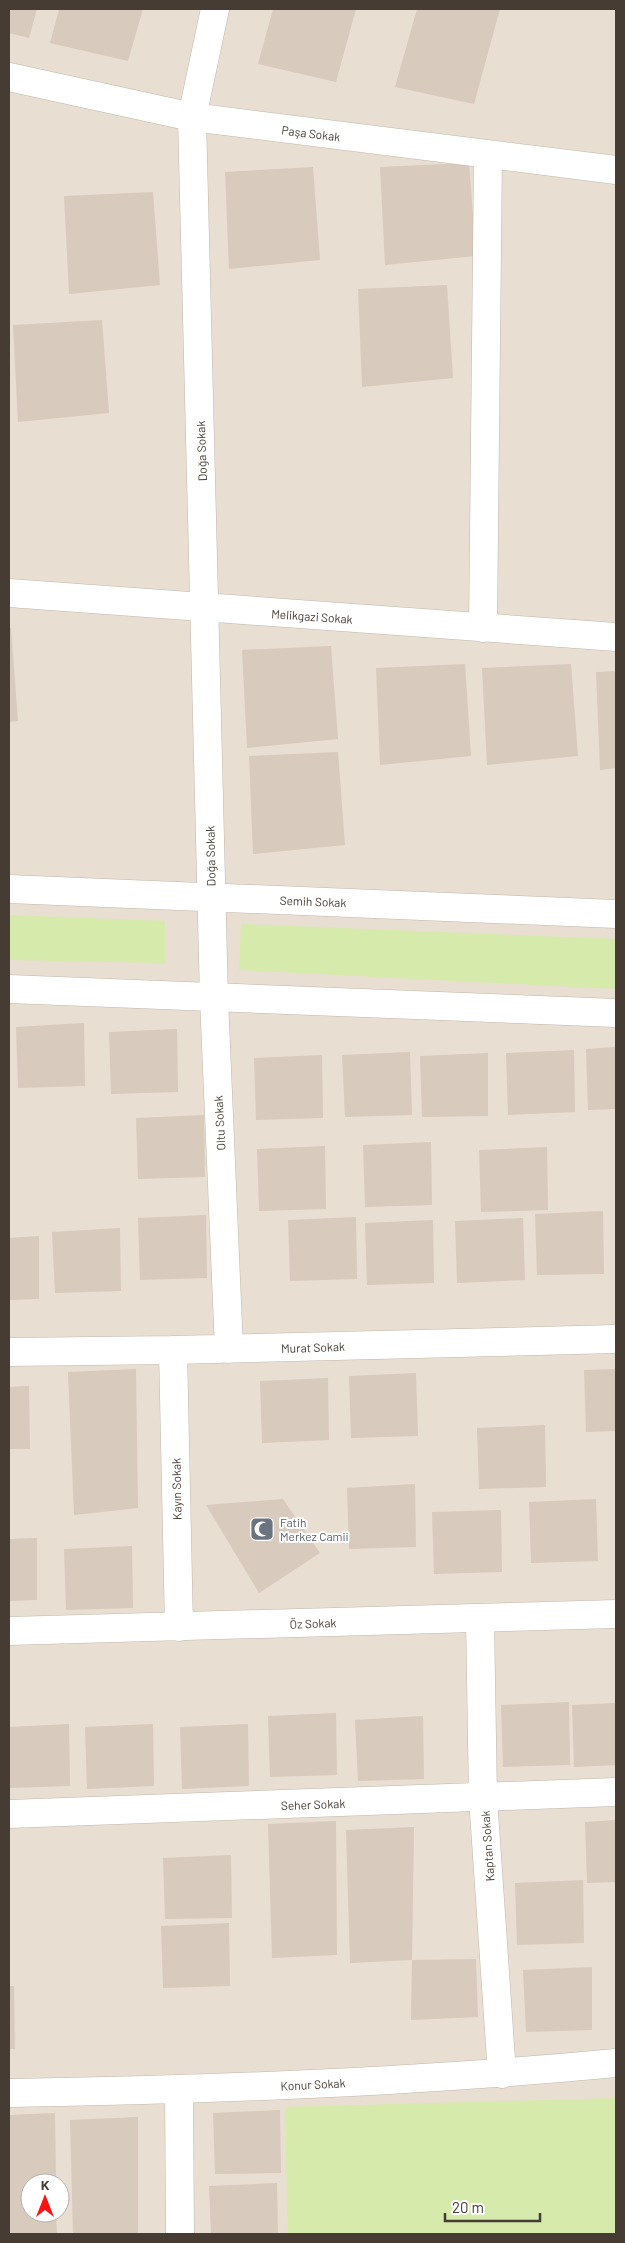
<svg xmlns="http://www.w3.org/2000/svg" width="625" height="2243" font-family="Barlow,sans-serif">
  <style>
    .residential { fill: #e8ded2; fill-rule: evenodd }
    .green { fill: #d6eaab }
    .building { fill: #d8cabc }
    .lines { fill: none; stroke-linecap: round; stroke-linejoin: round }
    .minor-casing { stroke: #c2b6aa; stroke-width: 29 }
    .minor { stroke: #fff; stroke-width: 28 }
    .labels { text-anchor: middle; dominant-baseline: central; stroke-width: 4; stroke-linejoin: round; paint-order: stroke }
    .street-label { font-size: 12px; fill: #463c34; stroke: #fff }
    .worship-label { font-size: 12px; fill: #5b616d; stroke: #fff; text-anchor: start }
  </style>
  <rect width="100%" height="100%" fill="#f3ede4"/>
  <path class="residential" d="M 9,9 L 616,9 L 616,2234 L 9,2234 ZM 30,2183 L 60,2183 L 60,2213 L 30,2213 Z"/>
  <path class="green" d="M 9,915 L 165,921 L 165,963 L 9,960 Z
    M 241,924 L 616,939 L 616,989 L 239,970 Z
    M 616,2098 L 616,2234 L 288,2234 L 285,2107 Z"/>
  <path class="building" d="M 9,9 L 37,9 L 29,38 L 9,33 Z
    M 59,9 L 143,9 L 128,61 L 50,43 Z
    M 273,9 L 356,9 L 336,82 L 258,64 Z
    M 417,9 L 500,9 L 474,104 L 395,87 Z
    M 469,163 L 476,256 L 385,265 L 380,167 Z
    M 313,167 L 320,260 L 229,269 L 225,172 Z
    M 153,192 L 160,285 L 69,294 L 64,196 Z
    M 447,285 L 453,378 L 362,387 L 358,289 Z
    M 102,320 L 109,413 L 18,422 L 13,325 Z
    M 9,628 L 11,628 L 18,721 L 9,722 Z
    M 331,646 L 338,739 L 247,748 L 242,650 Z
    M 465,664 L 471,756 L 380,765 L 376,668 Z
    M 571,664 L 578,756 L 487,765 L 482,668 Z
    M 616,671 L 616,768 L 600,770 L 596,672 Z
    M 338,752 L 345,845 L 253,854 L 249,756 Z
    M 84,1023 L 85,1086 L 18,1088 L 16,1027 Z
    M 177,1029 L 178,1092 L 111,1094 L 109,1032 Z
    M 616,1047 L 616,1109 L 588,1110 L 586,1049 Z
    M 574,1050 L 575,1112 L 508,1115 L 506,1053 Z
    M 410,1052 L 412,1115 L 345,1117 L 342,1055 Z
    M 488,1053 L 488,1116 L 422,1117 L 420,1056 Z
    M 322,1055 L 323,1118 L 256,1120 L 254,1058 Z
    M 204,1115 L 205,1177 L 138,1179 L 136,1118 Z
    M 431,1142 L 432,1205 L 365,1207 L 363,1145 Z
    M 325,1146 L 326,1209 L 259,1211 L 257,1149 Z
    M 547,1147 L 548,1210 L 481,1212 L 479,1150 Z
    M 603,1211 L 604,1274 L 537,1275 L 535,1214 Z
    M 206,1215 L 207,1278 L 140,1280 L 138,1218 Z
    M 356,1217 L 357,1279 L 290,1281 L 288,1220 Z
    M 523,1218 L 525,1280 L 457,1283 L 455,1221 Z
    M 433,1220 L 434,1283 L 367,1285 L 365,1223 Z
    M 120,1228 L 121,1291 L 55,1293 L 52,1232 Z
    M 39,1236 L 39,1299 L 9,1300 L 9,1238 Z
    M 136,1369 L 138,1508 L 74,1515 L 68,1372 Z
    M 616,1369 L 616,1431 L 586,1432 L 584,1370 Z
    M 416,1373 L 418,1436 L 351,1438 L 349,1376 Z
    M 328,1378 L 329,1440 L 262,1443 L 260,1381 Z
    M 29,1386 L 30,1449 L 9,1449 L 9,1387 Z
    M 545,1425 L 546,1487 L 479,1489 L 477,1428 Z
    M 415,1484 L 416,1547 L 349,1549 L 347,1488 Z
    M 283,1499 L 320,1553 L 259,1593 L 206,1505 Z
    M 596,1499 L 598,1561 L 531,1563 L 529,1502 Z
    M 501,1510 L 502,1572 L 434,1574 L 432,1512 Z
    M 37,1538 L 37,1600 L 9,1601 L 9,1539 Z
    M 132,1546 L 133,1608 L 66,1610 L 64,1549 Z
    M 569,1702 L 570,1765 L 503,1767 L 501,1705 Z
    M 616,1703 L 616,1765 L 574,1767 L 572,1705 Z
    M 336,1713 L 337,1775 L 270,1777 L 268,1716 Z
    M 423,1716 L 424,1779 L 358,1781 L 355,1720 Z
    M 69,1724 L 70,1786 L 9,1788 L 9,1727 Z
    M 153,1724 L 154,1786 L 87,1789 L 85,1727 Z
    M 248,1724 L 249,1786 L 182,1789 L 180,1727 Z
    M 616,1820 L 616,1882 L 587,1883 L 585,1822 Z
    M 336,1821 L 337,1955 L 272,1958 L 268,1824 Z
    M 414,1827 L 412,1960 L 350,1963 L 346,1830 Z
    M 231,1855 L 232,1918 L 165,1919 L 163,1858 Z
    M 583,1880 L 584,1943 L 517,1945 L 515,1883 Z
    M 229,1923 L 230,1986 L 163,1988 L 161,1926 Z
    M 476,1959 L 478,2017 L 411,2020 L 412,1960 Z
    M 592,1967 L 592,2030 L 526,2032 L 523,1970 Z
    M 9,1986 L 14,1986 L 15,2049 L 9,2049 Z
    M 280,2110 L 281,2173 L 215,2174 L 213,2113 Z
    M 55,2113 L 56,2183 L 30,2183 L 30,2213 L 56,2213 L 57,2234 L 9,2234 L 9,2115 Z
    M 138,2117 L 138,2234 L 73,2234 L 70,2120 Z
    M 277,2183 L 278,2234 L 211,2234 L 209,2186 Z"/>
  <g class="lines">
    <g class="minor-casing">
      <path id="minor" d="M 215,9 L 192,117 L 214,999 L 229,1349
        M 9,77 L 192,117 L 616,170
        M 9,593 L 616,637
        M 483,628 L 488,155
        M 9,889 L 616,914
        M 9,989 L 616,1013
        M 173,1350 L 179,1627
        M 9,1352 L 173,1350 L 616,1339
        M 480,1619 L 483,1798 L 502,2074
        M 9,1631 L 616,1614
        M 9,1814 L 616,1792
        M 179,2091 L 180,2234
        M 9,2093 C 212,2090 414,2082 616,2063"/>
    </g>
    <use href="#minor" class="minor"/>
  </g>
  <defs>
    <g id="mosque-square" transform="scale(1.25)"><rect x="-9" y="-9" width="18" height="18" rx="4" fill="#6b7280" stroke="#fff"/><path d="M3.5-4.9A6 6 0 1 0 3.5 4.9A5 5 0 1 1 3.5-4.9Z" fill="#fff"/></g>
  </defs>
  <g fill-rule="evenodd">
    <use href="#mosque-square" x="262" y="1529"/>
  </g>
  <g class="labels">
    <g class="street-label">
      <text transform="translate(311 133) rotate(7)">Paşa Sokak</text>
      <text transform="translate(201 451) rotate(-92)">Doğa Sokak</text>
      <text transform="translate(312 616) rotate(4)">Melikgazi Sokak</text>
      <text transform="translate(210 856) rotate(-91)">Doğa Sokak</text>
      <text transform="translate(313 901) rotate(2)">Semih Sokak</text>
      <text transform="translate(219 1123) rotate(-93)">Oltu Sokak</text>
      <text transform="translate(313 1347) rotate(-2)">Murat Sokak</text>
      <text transform="translate(176 1489) rotate(-91)">Kayın Sokak</text>
      <text transform="translate(313 1623) rotate(-2)">Öz Sokak</text>
      <text transform="translate(313 1804) rotate(-2)">Seher Sokak</text>
      <text transform="translate(487 1846) rotate(-94)">Kaptan Sokak</text>
      <text transform="translate(313 2084) rotate(-3)">Konur Sokak</text>
    </g>
    <g class="worship-label">
      <text x="280" y="1522">Fatih<tspan x="280" dy="14">Merkez Camii</tspan></text>
    </g>
  </g>
  <rect width="625" height="2243" fill="none" stroke="#463c34" stroke-width="20"/>
  <g transform="translate(45 2198)"><circle r="24" fill="#ffffff" stroke="#b5b1ae"/>
  <path d="M0-4L9 19L0 12L-9 19Z" fill="#ff1310"/>
  <text y="-8" font-size="14" font-weight="bold" text-anchor="middle" fill="#463c34">K</text>
  </g>
  <path d="M445 2213v8h95v-8" fill="none" stroke="#463c34" stroke-width="2.5"/>
  <text x="452" y="2213" font-size="15" fill="#463c34" stroke="#ffffff" stroke-width="4" paint-order="stroke">20 m</text>
</svg>
